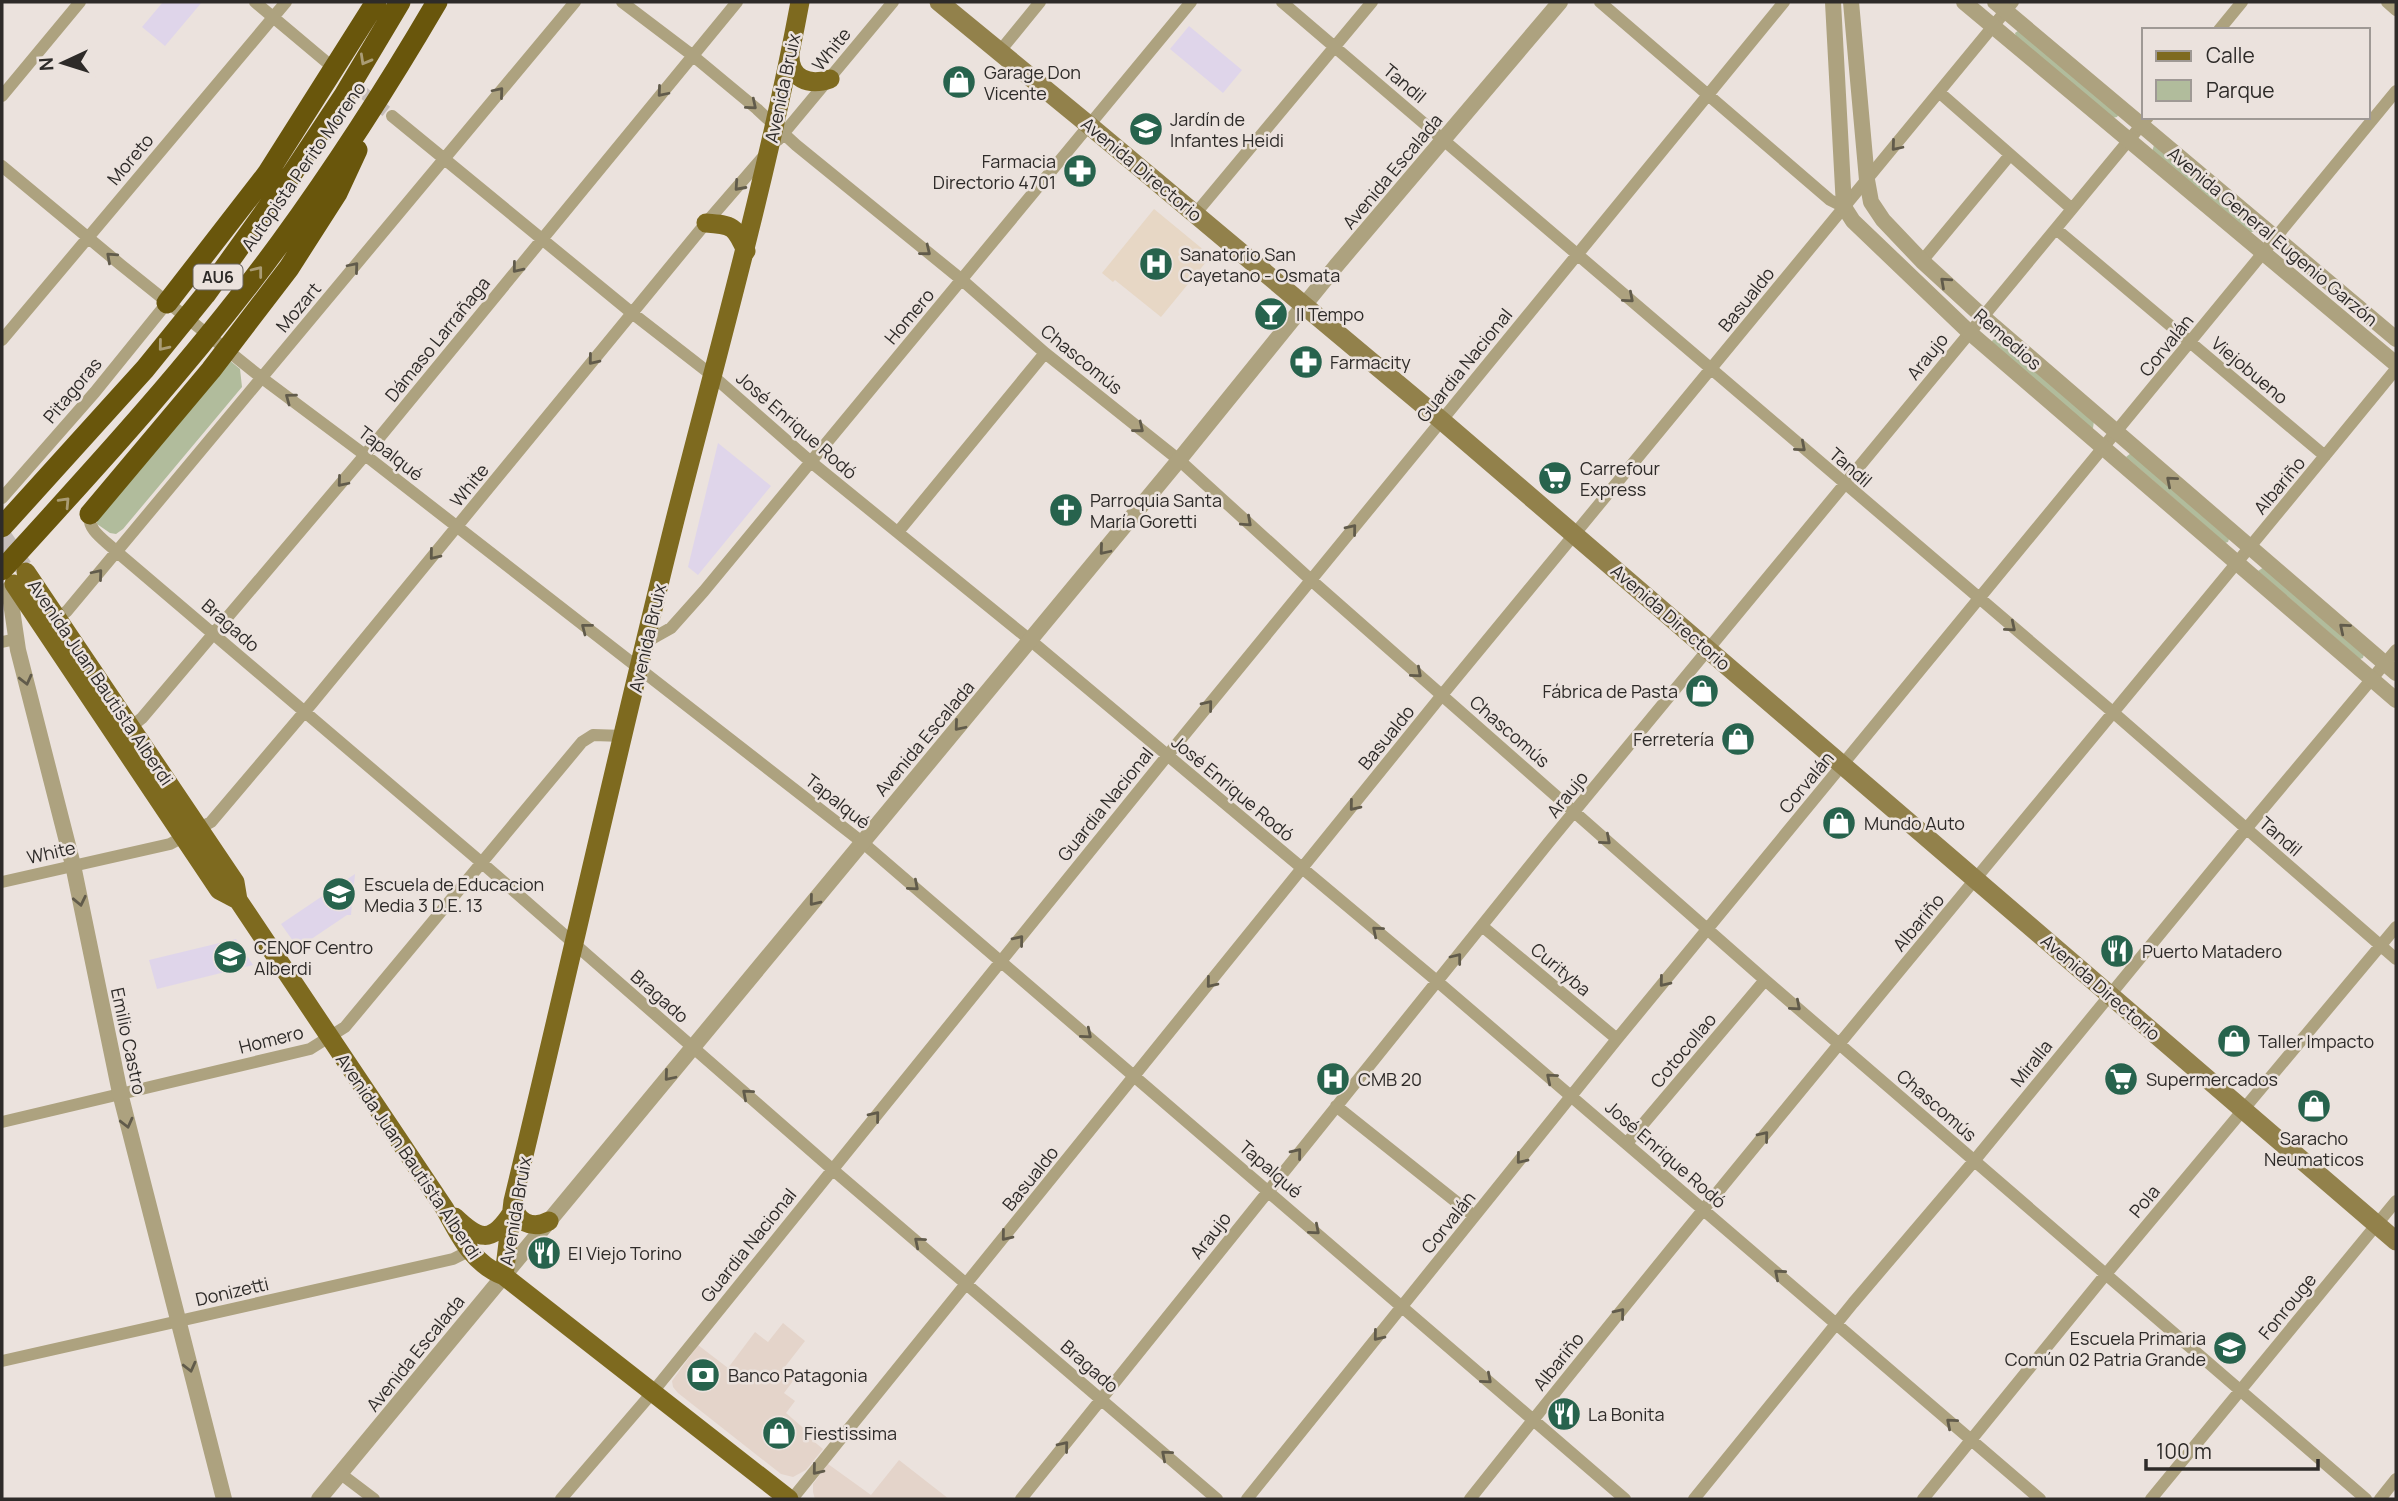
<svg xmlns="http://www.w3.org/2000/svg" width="2398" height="1501" font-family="Manrope,sans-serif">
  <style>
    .built { fill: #e4d4ca }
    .education { fill: #dfd5ea }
    .medical { fill: #e7d7c5 }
    .green { fill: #b1bc9c }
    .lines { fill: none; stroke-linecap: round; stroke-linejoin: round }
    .minor-tunnel { stroke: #c5bdb9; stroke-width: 12; stroke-dasharray: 12 6; stroke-linecap: butt }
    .primary-tunnel { stroke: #c5bdb9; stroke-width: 19; stroke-dasharray: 19 10; stroke-linecap: butt }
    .minor { stroke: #ada27f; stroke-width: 12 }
    .tertiary { stroke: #ada27f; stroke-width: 16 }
    .secondary { stroke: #92814b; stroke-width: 19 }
    .primary { stroke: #7e6a1f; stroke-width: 19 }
    .motorway { stroke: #69560c; stroke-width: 21 }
    .oneway { stroke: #aa9c74 }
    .oneway2 { stroke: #615b4b }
    .labels { text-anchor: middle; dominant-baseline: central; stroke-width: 5; stroke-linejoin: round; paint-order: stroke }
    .shield { fill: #ebe2dd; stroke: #67625f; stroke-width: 2 }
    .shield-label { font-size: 16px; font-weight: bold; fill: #2e2b29 }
    .street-label { font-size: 18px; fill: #2e2b29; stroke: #ebe2dd }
    .poi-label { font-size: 18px; fill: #2e2b29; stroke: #ebe2dd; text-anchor: start }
  </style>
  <rect width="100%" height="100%" fill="#ebe2dd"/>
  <path class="built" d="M 783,1323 L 805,1341 L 784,1368 L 796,1377 L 784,1393 L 795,1401 L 786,1413 L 808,1432 L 806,1435 L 823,1449 L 806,1470 L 793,1477 L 781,1474 L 678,1393 L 673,1387 L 672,1381 L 698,1345 L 728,1368 L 755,1332 L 768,1342 Z
    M 899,1460 L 949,1499 L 815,1499 L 813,1492 L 813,1484 L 828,1464 L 871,1495 Z"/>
  <path class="education" d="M 163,2 L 202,2 L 165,46 L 142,27 Z
    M 1189,26 L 1242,70 L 1223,93 L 1170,49 Z
    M 718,443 L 771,486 L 698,575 L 688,567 Z
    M 355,874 L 351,915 L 347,915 L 298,948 L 281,924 Z
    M 236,939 L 253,965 L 157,989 L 149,960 Z"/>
  <path class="medical" d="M 1154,209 L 1211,256 L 1161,317 L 1115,280 L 1113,282 L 1102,273 Z"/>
  <path class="green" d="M 2019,30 L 2119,114 L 2117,117 L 2112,118 L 2016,37 L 2015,33 Z
    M 2154,145 L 2255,231 L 2249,233 L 2152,152 Z
    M 1996,337 L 2094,421 L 2093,428 L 2090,428 L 1992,345 L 1992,341 Z
    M 228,359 L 240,369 L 242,387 L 123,529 L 116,534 L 110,533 L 97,524 L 97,519 Z
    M 2131,453 L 2229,539 L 2228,542 L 2225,543 L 2126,457 Z
    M 2264,567 L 2364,654 L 2363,658 L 2360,659 L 2258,571 Z"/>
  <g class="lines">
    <path class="minor-tunnel" d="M 349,81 L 392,116"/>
    <path class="primary-tunnel" d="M 2,536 L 23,567"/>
    <path class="minor" d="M 255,2 L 330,65
      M 622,2 L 692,55 L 757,109 L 796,145 L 962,280 L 1045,353 L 1179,460 L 1311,580 L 1765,980 L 2366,1499
      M 1282,2 L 2115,714 L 2396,959
      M 1600,2 L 1830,200 L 1844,207
      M 2387,2 L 2396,10
      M 2219,30 L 2242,2
      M 1000,51 L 1040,2
      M 1940,93 L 2072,209
      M 2,96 L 80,2
      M 392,116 L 632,313 L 713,376 L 811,462 L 1030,640 L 1438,982 L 2040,1499
      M 778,140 L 893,2
      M 2,166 L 121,265 L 262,378 L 365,455 L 862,842 L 1625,1499
      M 1196,213 L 1372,2
      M 2056,229 L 2325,456
      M 1922,261 L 2010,155
      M 2,340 L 286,2
      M 2,498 L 95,392 L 167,303
      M 90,514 C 86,530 106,541 117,552 L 482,863 L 832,1169 L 1217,1499
      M 898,532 L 1045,353
      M 52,623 L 67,611 L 575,2
      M 2,642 L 16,639
      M 646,642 L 671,628 L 704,591 L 1191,2
      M 132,726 L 142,718 L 365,455 L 737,2
      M 2,882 L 170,844 L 211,822 L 312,703 L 706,223 L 764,156
      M 1482,926 L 1617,1039
      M 1336,1106 L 1474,1216
      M 2,1122 L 310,1049 L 345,1027 L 582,742 L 593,735 L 624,736
      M 1627,1143 L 1765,980
      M 2,1361 L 453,1259 L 469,1251
      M 341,1474 L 374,1499
      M 561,1499 L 652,1393 L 1167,756 L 1784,2
      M 792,1499 L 1442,695 L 2013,2
      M 1021,1499 L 1549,842 L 2148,117
      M 1247,1499 L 1617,1039 L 2396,91
      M 1470,1499 C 1773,1118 2088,746 2396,369
      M 1694,1499 L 1853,1303 L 1974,1161 L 2246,829 L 2396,650
      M 1923,1499 L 2106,1274 L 2396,927
      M 2151,1499 L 2396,1201
      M 2380,1499 L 2396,1479"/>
    <path class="tertiary" d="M 1833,2 L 1844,207 L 1853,221 L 1969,332 L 2396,700
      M 1851,2 L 1867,180 L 1871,202 L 1883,220 L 1922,261 L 1982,316 L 2396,673
      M 1964,2 L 2396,364
      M 1995,2 L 2396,339
      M 9,589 L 18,650 L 73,865 L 120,1093 L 224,1499
      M 319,1499 L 1179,460 L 1336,266 L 1560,2"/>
    <path class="secondary" d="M 939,2 L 1090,126 L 1441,420 L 2396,1241"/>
    <path class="primary" d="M 790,54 C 789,79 809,86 830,79
      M 706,223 C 733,225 735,226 746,251
      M 26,572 L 235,882 L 238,900 L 445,1209 C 460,1237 473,1264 504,1276 L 789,1499
      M 14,584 L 219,890 L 238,900
      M 513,1202 C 515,1222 532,1230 549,1221
      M 455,1217 C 479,1240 491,1244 511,1214
      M 504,1276 L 513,1201 C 569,970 620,738 678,508 C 721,340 768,173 800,2"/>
    <path class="motorway" d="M 167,303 L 267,174 L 376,2
      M 90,514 L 211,370 L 289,268 L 337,193 L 357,150
      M 2,527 L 145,369 L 205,295 L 292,174 L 345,94 L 400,2
      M 2,570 C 99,464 196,358 281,242 C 337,165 389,84 437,2"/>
  </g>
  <defs><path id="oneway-chevron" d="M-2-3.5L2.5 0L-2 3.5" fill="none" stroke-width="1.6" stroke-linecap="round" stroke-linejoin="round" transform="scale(1.75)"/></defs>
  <g class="oneway">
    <use href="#oneway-chevron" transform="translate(365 60) rotate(119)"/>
    <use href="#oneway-chevron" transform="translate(258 271) rotate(-52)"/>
    <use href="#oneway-chevron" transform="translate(163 346) rotate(129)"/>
    <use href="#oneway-chevron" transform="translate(65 502) rotate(-47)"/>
  </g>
  <g class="oneway2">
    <use href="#oneway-chevron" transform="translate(499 92) rotate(-50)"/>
    <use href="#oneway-chevron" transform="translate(662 92) rotate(130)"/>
    <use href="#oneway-chevron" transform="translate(752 105) rotate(40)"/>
    <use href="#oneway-chevron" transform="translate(1896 146) rotate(130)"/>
    <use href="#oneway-chevron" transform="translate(739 186) rotate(132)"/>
    <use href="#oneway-chevron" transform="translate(926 251) rotate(39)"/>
    <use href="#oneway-chevron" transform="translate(111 257) rotate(-138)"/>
    <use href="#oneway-chevron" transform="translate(354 267) rotate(-50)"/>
    <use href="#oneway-chevron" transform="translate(517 268) rotate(129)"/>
    <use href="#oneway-chevron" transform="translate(1945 282) rotate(-138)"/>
    <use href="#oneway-chevron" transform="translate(1629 298) rotate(41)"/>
    <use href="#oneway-chevron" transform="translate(593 360) rotate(129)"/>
    <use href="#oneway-chevron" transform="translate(290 398) rotate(-143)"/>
    <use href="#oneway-chevron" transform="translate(1139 428) rotate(39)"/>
    <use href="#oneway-chevron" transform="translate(1801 447) rotate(41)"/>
    <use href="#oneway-chevron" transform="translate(2171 481) rotate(-139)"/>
    <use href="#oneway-chevron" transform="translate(342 482) rotate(130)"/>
    <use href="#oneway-chevron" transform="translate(1247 522) rotate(42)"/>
    <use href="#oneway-chevron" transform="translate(1352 529) rotate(-51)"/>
    <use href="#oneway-chevron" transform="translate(1104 550) rotate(130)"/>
    <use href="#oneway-chevron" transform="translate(434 555) rotate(129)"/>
    <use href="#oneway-chevron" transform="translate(98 574) rotate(-50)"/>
    <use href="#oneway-chevron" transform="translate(2011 627) rotate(40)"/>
    <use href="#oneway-chevron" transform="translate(586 628) rotate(-142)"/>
    <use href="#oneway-chevron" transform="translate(2344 628) rotate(-140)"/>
    <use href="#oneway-chevron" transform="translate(1417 673) rotate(41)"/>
    <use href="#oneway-chevron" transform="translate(26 680) rotate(76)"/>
    <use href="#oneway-chevron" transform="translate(1208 705) rotate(-51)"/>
    <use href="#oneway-chevron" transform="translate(959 726) rotate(130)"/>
    <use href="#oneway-chevron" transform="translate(1354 806) rotate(129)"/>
    <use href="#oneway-chevron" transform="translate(1606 840) rotate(41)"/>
    <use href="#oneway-chevron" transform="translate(914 886) rotate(41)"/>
    <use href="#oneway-chevron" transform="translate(80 901) rotate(78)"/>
    <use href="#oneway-chevron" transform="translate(814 901) rotate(129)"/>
    <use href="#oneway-chevron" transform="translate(1377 931) rotate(-140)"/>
    <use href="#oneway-chevron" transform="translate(1019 940) rotate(-51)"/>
    <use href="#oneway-chevron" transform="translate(1457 958) rotate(-52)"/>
    <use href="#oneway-chevron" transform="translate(1664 982) rotate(129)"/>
    <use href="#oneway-chevron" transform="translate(1211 983) rotate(129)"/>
    <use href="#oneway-chevron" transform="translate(1796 1006) rotate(41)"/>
    <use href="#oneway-chevron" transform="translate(1087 1034) rotate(40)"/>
    <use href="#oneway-chevron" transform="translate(669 1076) rotate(130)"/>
    <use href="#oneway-chevron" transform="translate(1551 1078) rotate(-140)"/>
    <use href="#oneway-chevron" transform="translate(747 1094) rotate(-139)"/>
    <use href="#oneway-chevron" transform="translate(875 1116) rotate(-51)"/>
    <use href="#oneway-chevron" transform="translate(127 1123) rotate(76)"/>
    <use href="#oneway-chevron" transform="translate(1764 1136) rotate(-51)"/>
    <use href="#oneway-chevron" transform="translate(1297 1153) rotate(-51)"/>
    <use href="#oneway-chevron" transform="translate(1521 1159) rotate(129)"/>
    <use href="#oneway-chevron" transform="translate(1315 1230) rotate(41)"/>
    <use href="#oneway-chevron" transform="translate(1006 1236) rotate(129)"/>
    <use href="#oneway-chevron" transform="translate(919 1242) rotate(-140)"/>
    <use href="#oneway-chevron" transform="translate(1779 1274) rotate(-139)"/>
    <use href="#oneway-chevron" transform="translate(1620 1313) rotate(-51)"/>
    <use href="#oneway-chevron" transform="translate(1378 1336) rotate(129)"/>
    <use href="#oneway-chevron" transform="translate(190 1367) rotate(76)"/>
    <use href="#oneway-chevron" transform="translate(1487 1379) rotate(41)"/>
    <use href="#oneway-chevron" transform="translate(1951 1423) rotate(-139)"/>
    <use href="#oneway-chevron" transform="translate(1064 1446) rotate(-51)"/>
    <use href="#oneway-chevron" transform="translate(1166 1455) rotate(-139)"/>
    <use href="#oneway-chevron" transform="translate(817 1470) rotate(129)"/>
  </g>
  <defs>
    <g id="shop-disc" transform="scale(1.75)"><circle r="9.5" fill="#27634d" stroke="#ebe2dd"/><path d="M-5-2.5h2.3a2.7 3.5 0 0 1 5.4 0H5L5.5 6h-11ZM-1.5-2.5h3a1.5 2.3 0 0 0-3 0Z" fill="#fff"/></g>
    <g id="school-disc" transform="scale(1.75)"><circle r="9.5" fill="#27634d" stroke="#ebe2dd"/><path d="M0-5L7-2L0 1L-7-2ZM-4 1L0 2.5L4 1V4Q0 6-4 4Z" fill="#fff"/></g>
    <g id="pharmacy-disc" transform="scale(1.75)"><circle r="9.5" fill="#27634d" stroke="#ebe2dd"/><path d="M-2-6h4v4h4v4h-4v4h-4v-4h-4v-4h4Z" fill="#fff"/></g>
    <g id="hospital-disc" transform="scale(1.75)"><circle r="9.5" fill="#27634d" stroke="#ebe2dd"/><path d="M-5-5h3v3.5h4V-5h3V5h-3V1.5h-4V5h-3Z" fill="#fff"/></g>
    <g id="bar-disc" transform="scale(1.75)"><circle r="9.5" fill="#27634d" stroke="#ebe2dd"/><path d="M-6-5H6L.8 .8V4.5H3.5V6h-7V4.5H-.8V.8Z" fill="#fff"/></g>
    <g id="supermarket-disc" transform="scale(1.75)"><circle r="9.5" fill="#27634d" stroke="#ebe2dd"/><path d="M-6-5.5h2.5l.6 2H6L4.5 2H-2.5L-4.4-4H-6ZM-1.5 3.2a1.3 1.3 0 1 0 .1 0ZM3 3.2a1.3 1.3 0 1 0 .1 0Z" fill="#fff"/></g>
    <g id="church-disc" transform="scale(1.75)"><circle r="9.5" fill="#27634d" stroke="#ebe2dd"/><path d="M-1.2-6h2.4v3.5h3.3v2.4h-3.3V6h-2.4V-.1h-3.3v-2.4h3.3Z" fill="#fff"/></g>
    <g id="restaurant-disc" transform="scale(1.75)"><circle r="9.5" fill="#27634d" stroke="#ebe2dd"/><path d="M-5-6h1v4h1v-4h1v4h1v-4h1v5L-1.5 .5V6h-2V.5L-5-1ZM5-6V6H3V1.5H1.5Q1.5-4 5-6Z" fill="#fff"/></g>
    <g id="bank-disc" transform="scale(1.75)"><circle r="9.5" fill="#27634d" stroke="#ebe2dd"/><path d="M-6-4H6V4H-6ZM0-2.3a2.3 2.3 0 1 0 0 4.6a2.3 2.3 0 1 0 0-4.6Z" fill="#fff"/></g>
  </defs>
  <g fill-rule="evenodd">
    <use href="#shop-disc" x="959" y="82"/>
    <use href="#school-disc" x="1146" y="129"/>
    <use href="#pharmacy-disc" x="1080" y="171"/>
    <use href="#hospital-disc" x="1156" y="264"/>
    <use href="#bar-disc" x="1271" y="314"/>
    <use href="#pharmacy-disc" x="1306" y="362"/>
    <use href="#supermarket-disc" x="1555" y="478"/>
    <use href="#church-disc" x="1066" y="510"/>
    <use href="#shop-disc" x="1702" y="691"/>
    <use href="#shop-disc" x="1738" y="739"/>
    <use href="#shop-disc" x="1839" y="823"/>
    <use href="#school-disc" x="339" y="894"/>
    <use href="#restaurant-disc" x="2117" y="951"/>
    <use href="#school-disc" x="230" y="957"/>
    <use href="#shop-disc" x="2234" y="1041"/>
    <use href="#hospital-disc" x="1333" y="1079"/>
    <use href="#supermarket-disc" x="2121" y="1079"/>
    <use href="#shop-disc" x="2314" y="1106"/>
    <use href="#restaurant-disc" x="544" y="1253"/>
    <use href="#school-disc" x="2230" y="1348"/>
    <use href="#bank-disc" x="703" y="1375"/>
    <use href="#restaurant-disc" x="1564" y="1414"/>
    <use href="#shop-disc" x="779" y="1433"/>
  </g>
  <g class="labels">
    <rect class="shield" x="193.5" y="264.5" width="49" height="25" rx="5"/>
    <g class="shield-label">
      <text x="218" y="277">AU6</text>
    </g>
    <g class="street-label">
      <text transform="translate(831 49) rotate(-51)">White</text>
      <text transform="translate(1405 83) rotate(40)">Tandil</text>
      <text transform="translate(782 88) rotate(-78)">Avenida Bruix</text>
      <text transform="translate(130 159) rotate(-50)">Moreto</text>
      <text transform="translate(303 166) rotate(-55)">Autopista Perito Moreno</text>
      <text transform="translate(1142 169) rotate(40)">Avenida Directorio</text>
      <text transform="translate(1392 171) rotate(-50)">Avenida Escalada</text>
      <text transform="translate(2273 236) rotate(40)">Avenida General Eugenio Garzón</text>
      <text transform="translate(1746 299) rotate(-51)">Basualdo</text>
      <text transform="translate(298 307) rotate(-50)">Mozart</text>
      <text transform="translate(909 316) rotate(-50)">Homero</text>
      <text transform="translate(437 339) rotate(-51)">Dámaso Larrañaga</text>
      <text transform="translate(2008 339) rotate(41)">Remedios</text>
      <text transform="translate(2166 345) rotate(-51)">Corvalán</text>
      <text transform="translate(1927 356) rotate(-51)">Araujo</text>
      <text transform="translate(1082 359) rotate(39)">Chascomús</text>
      <text transform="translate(1464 365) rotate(-51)">Guardia Nacional</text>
      <text transform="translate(2250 370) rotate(40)">Viejobueno</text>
      <text transform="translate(72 390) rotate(-50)">Pitagoras</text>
      <text transform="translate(797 425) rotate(41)">José Enrique Rodó</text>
      <text transform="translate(391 453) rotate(38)">Tapalqué</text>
      <text transform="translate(1851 467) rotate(41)">Tandil</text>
      <text transform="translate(469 485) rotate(-51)">White</text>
      <text transform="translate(2279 485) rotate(-50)">Albariño</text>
      <text transform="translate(1671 617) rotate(41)">Avenida Directorio</text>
      <text transform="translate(231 625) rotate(41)">Bragado</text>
      <text transform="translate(647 638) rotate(-77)">Avenida Bruix</text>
      <text transform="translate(101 682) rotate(56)">Avenida Juan Bautista Alberdi</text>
      <text transform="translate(1510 731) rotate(41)">Chascomús</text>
      <text transform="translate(1386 737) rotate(-51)">Basualdo</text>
      <text transform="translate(924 738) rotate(-50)">Avenida Escalada</text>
      <text transform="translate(1806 782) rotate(-50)">Corvalán</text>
      <text transform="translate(1233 788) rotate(40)">José Enrique Rodó</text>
      <text transform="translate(1567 794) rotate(-51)">Araujo</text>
      <text transform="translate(838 801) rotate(38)">Tapalqué</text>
      <text transform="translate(1105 804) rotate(-51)">Guardia Nacional</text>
      <text transform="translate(2281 836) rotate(41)">Tandil</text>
      <text transform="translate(51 852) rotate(-13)">White</text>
      <text transform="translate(1918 922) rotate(-50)">Albariño</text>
      <text transform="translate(1561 969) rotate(40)">Curityba</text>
      <text transform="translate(2101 987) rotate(41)">Avenida Directorio</text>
      <text transform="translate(660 996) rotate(41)">Bragado</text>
      <text transform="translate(271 1039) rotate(-14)">Homero</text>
      <text transform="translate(129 1041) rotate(78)">Emilio Castro</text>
      <text transform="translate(1683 1050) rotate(-50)">Cotocollao</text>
      <text transform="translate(2031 1063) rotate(-51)">Miralla</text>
      <text transform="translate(1937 1105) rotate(41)">Chascomús</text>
      <text transform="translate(1666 1154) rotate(41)">José Enrique Rodó</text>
      <text transform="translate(409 1156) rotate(56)">Avenida Juan Bautista Alberdi</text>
      <text transform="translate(1271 1169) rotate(41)">Tapalqué</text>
      <text transform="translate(1030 1178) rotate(-51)">Basualdo</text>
      <text transform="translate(2144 1201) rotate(-50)">Pola</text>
      <text transform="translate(515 1211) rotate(-80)">Avenida Bruix</text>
      <text transform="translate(1448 1222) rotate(-51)">Corvalán</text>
      <text transform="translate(1210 1235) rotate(-52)">Araujo</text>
      <text transform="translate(748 1245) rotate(-51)">Guardia Nacional</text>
      <text transform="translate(232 1291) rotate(-13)">Donizetti</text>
      <text transform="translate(2287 1306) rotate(-51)">Fonrouge</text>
      <text transform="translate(415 1353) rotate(-51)">Avenida Escalada</text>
      <text transform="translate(1558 1361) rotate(-51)">Albariño</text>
      <text transform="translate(1090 1366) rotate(41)">Bragado</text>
    </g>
    <g class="poi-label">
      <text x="984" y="72">Garage Don<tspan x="984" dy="21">Vicente</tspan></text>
      <text x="1170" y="119">Jardín de<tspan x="1170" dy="21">Infantes Heidi</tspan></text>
      <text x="1056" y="161" text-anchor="end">Farmacia<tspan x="1056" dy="21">Directorio 4701</tspan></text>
      <text x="1180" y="254">Sanatorio San<tspan x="1180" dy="21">Cayetano - Osmata</tspan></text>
      <text x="1296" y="314">Il Tempo</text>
      <text x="1330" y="362">Farmacity</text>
      <text x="1580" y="468">Carrefour<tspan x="1580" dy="21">Express</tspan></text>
      <text x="1090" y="500">Parroquia Santa<tspan x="1090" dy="21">María Goretti</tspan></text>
      <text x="1678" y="691" text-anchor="end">Fábrica de Pasta</text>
      <text x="1714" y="739" text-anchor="end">Ferretería</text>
      <text x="1864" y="823">Mundo Auto</text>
      <text x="364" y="884">Escuela de Educacion<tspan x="364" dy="21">Media 3 D.E. 13</tspan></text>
      <text x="254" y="947">CENOF Centro<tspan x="254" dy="21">Alberdi</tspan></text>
      <text x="2142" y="951">Puerto Matadero</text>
      <text x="2258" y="1041">Taller Impacto</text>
      <text x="1358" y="1079">CMB 20</text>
      <text x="2146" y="1079">Supermercados</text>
      <text x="2314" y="1138" text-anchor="middle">Saracho<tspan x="2314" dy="21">Neumaticos</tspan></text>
      <text x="568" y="1253">El Viejo Torino</text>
      <text x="2206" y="1338" text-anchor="end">Escuela Primaria<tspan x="2206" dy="21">Común 02 Patria Grande</tspan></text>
      <text x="728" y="1375">Banco Patagonia</text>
      <text x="1588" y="1414">La Bonita</text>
      <text x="804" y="1433">Fiestissima</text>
    </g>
  </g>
  <rect width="2398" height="1501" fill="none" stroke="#2e2b29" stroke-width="7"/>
  <rect x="2142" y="28" width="228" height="91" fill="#ebe2dd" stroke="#9f9995" stroke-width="2"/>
  <rect x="2156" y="51" width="35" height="10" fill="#7e6a1f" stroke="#9f9995" stroke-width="2"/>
  <text x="2206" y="63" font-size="21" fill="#2e2b29">Calle</text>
  <rect x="2156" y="80" width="35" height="21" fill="#b1bc9c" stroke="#9f9995" stroke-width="2"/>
  <text x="2206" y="98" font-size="21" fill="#2e2b29">Parque</text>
  <g transform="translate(63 63) rotate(266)" stroke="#ebe2dd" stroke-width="5" paint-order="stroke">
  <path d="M0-5L12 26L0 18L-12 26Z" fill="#2e2b29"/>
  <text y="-10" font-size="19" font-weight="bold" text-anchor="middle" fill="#2e2b29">N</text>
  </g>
  <path d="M2146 1459v10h172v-10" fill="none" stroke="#2e2b29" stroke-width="3.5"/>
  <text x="2156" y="1459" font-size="21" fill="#2e2b29" stroke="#ebe2dd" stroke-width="5" paint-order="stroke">100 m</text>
</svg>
